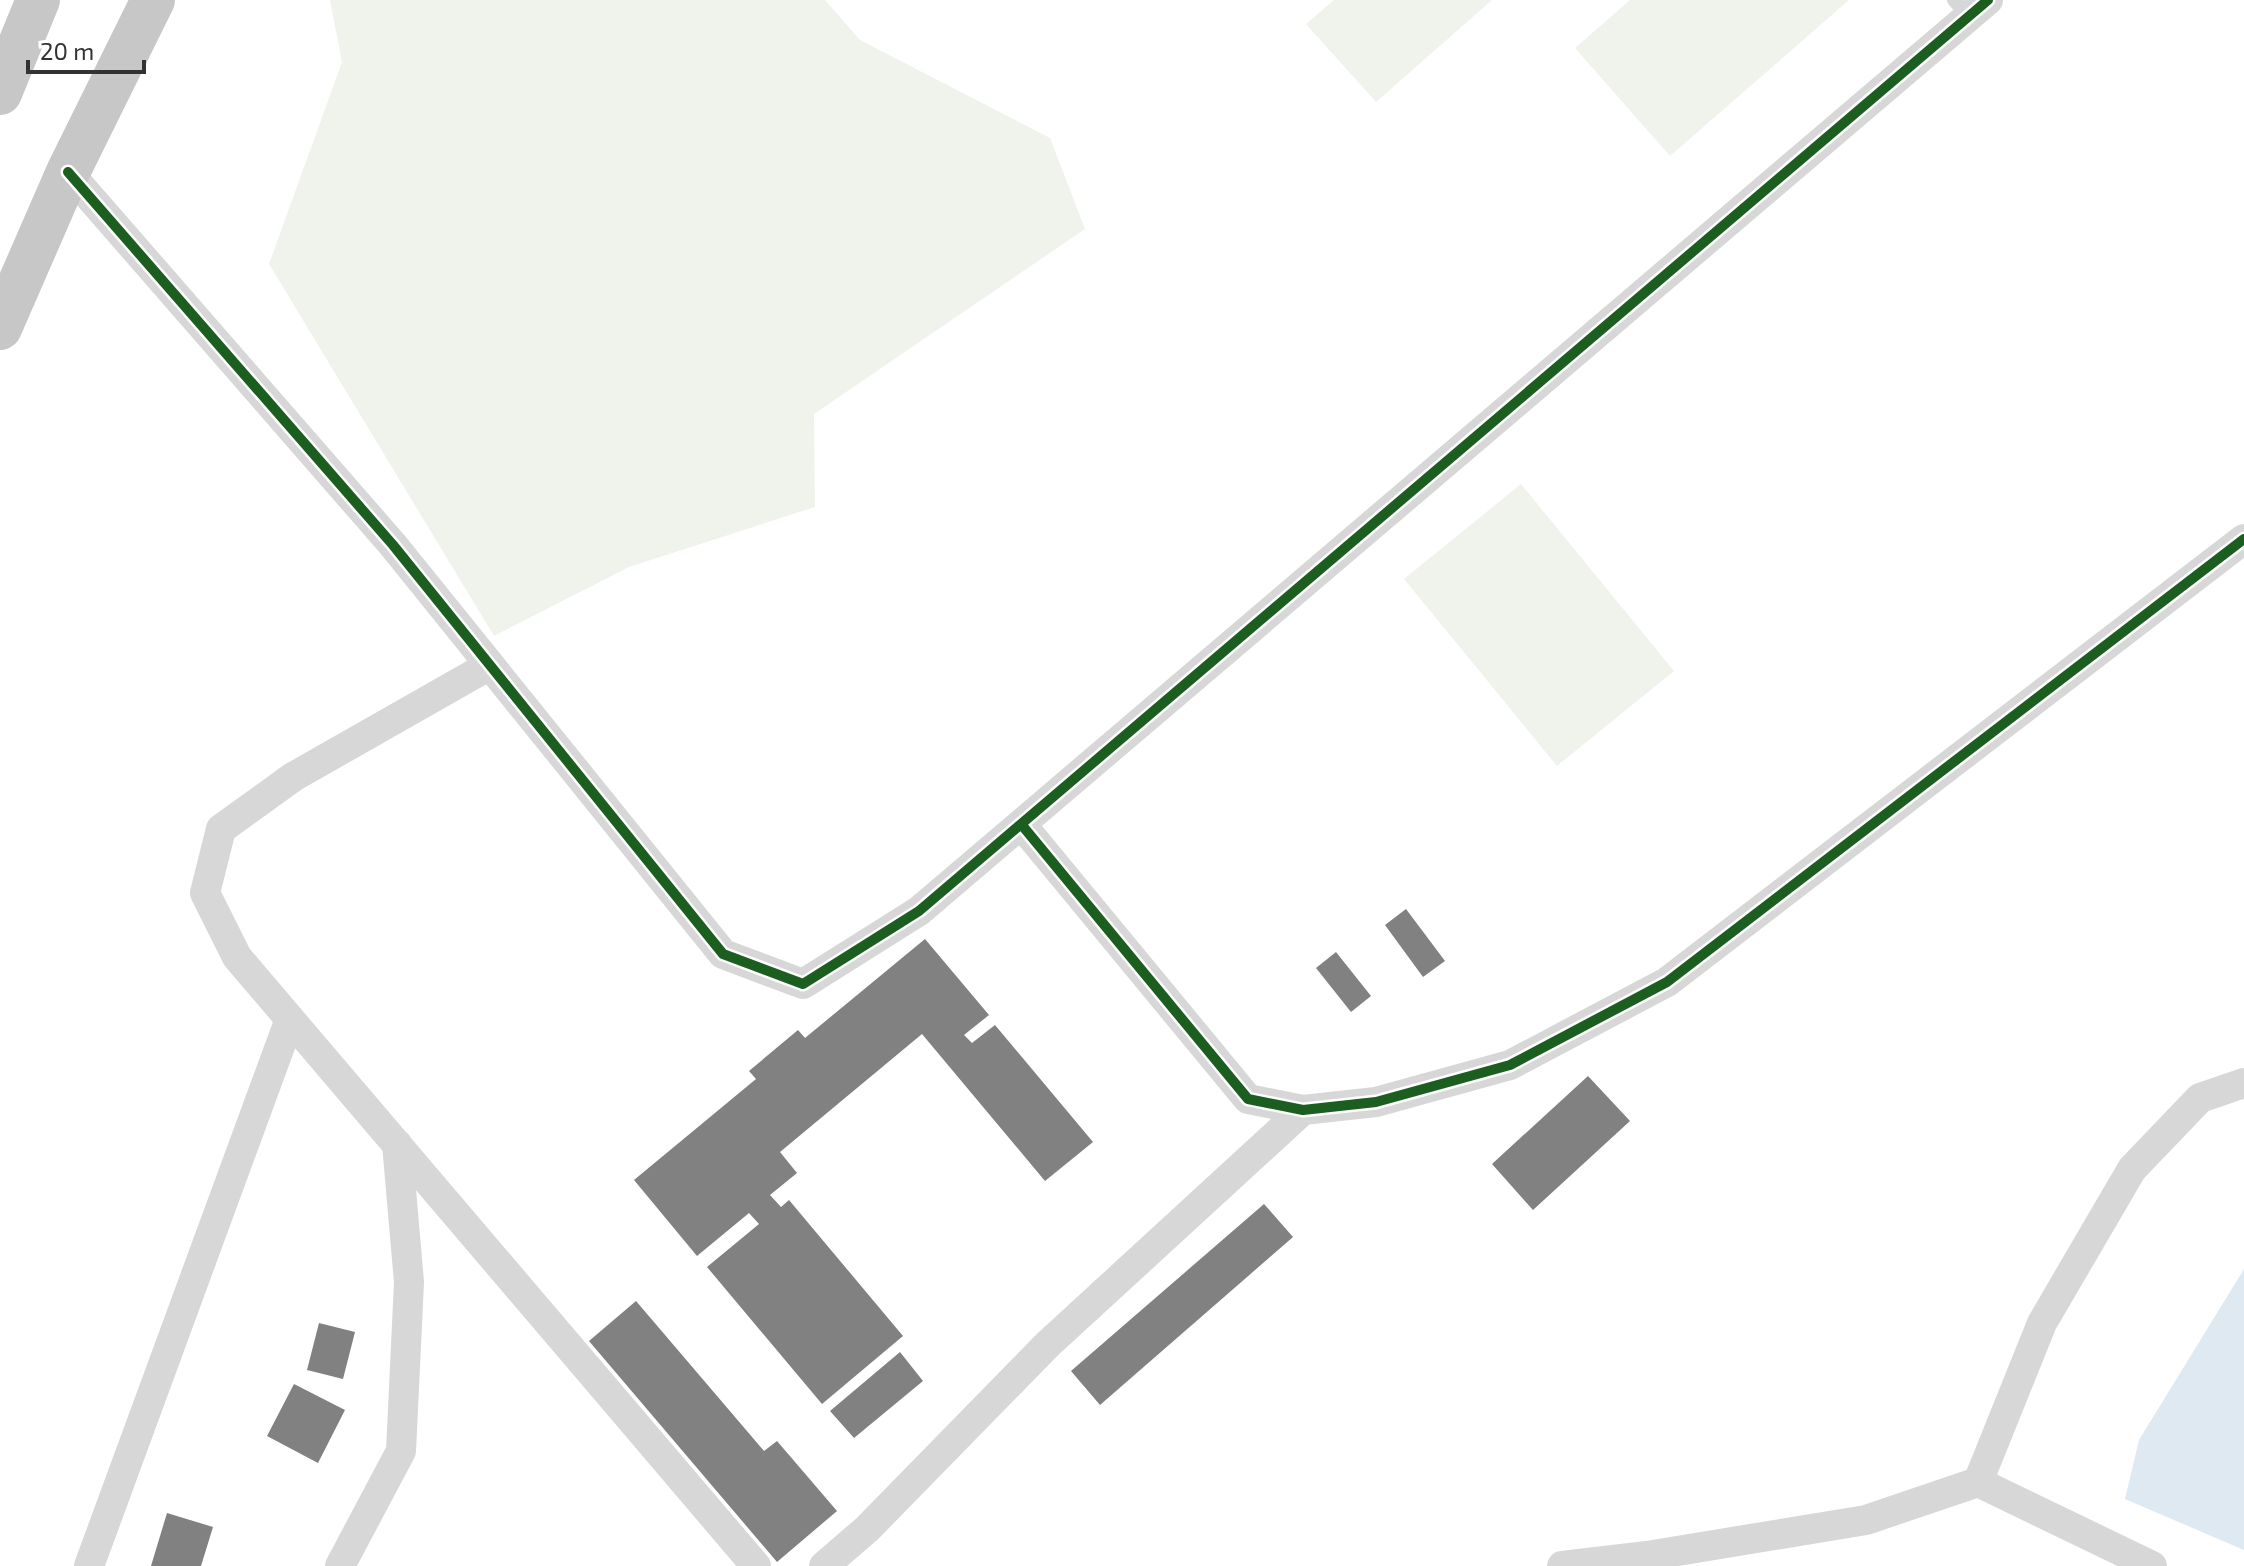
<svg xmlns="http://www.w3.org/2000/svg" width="2244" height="1566" font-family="'Exo 2',sans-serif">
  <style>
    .green { fill: #eff3ec }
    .water { fill: #dfe9f1 }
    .building { fill: #818181 }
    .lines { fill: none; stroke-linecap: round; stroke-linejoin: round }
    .service { stroke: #d7d7d7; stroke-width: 14 }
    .minor { stroke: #d7d7d7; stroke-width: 30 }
    .trunk { stroke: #c7c7c7; stroke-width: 44 }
    .cycleway-casing { stroke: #fff; stroke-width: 15 }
    .cycleway { stroke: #1b5e20; stroke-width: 10 }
  </style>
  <rect width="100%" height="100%" fill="#fff"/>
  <path class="green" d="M 330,0 L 825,0 L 860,40 L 1050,138 L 1085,229 L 814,414 L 815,507 L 629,567 L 494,636 L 269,264 L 342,62 Z
    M 1334,0 L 1492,0 L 1376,102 L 1306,24 Z
    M 1630,0 L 1849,0 L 1670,156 L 1575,48 Z
    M 1521,484 L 1674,671 L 1557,766 L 1404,579 Z"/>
  <path class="water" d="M 2244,1269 L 2244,1550 L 2125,1499 L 2139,1440 Z"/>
  <path class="building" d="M 1406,909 L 1445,961 L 1423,977 L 1385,925 Z
    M 925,939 L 989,1015 L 964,1035 L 972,1043 L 995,1025 L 1093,1142 L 1045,1181 L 922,1034 L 780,1152 L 797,1173 L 770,1195 L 781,1207 L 789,1200 L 903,1336 L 822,1404 L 707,1267 L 759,1224 L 749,1213 L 697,1256 L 634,1180 L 756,1079 L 749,1071 L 798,1030 L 805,1038 Z
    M 1336,952 L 1371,996 L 1351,1012 L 1316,968 Z
    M 1588,1076 L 1630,1121 L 1533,1210 L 1492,1164 Z
    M 1264,1204 L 1293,1237 L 1100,1405 L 1071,1371 Z
    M 636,1301 L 764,1451 L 777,1441 L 837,1511 L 777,1562 L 589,1341 Z
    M 319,1323 L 355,1332 L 343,1379 L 307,1370 Z
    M 900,1352 L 923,1381 L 854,1438 L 830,1411 Z
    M 294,1384 L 345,1410 L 318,1463 L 267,1436 Z
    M 167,1513 L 213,1527 L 201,1566 L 151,1566 Z"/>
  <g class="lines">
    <path class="service" d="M 1954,0 L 1968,16"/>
    <path class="minor" d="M 68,172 L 393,545 L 723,954 L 803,984 L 919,911 L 1988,0
      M 490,665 L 293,777 L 221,829 L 205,893 L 237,957 L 756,1566
      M 1021,824 L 1248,1099 L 1303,1110 L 1376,1102 L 1510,1065 L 1667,982 L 2244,539
      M 1978,1482 L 2042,1323 L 2132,1169 L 2200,1098 L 2244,1083
      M 89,1566 L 290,1019
      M 340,1566 L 401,1451 L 409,1282 L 397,1144
      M 824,1566 L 867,1529 L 1047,1345 L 1303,1110
      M 1562,1566 L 1647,1556 L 1866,1520 L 1978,1482 L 2152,1566"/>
    <path class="trunk" d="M 0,93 L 38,0
      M 0,328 L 68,172 L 153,0"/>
    <g class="cycleway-casing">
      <path id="cycleway" d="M 68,172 L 393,545 L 723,954 L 803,984 L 919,911 L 1988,0
        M 1021,824 L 1248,1099 L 1303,1110 L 1376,1102 L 1510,1065 L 1667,982 L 2244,539"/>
    </g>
    <use href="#cycleway" class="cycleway"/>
  </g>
  <path d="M28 60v12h116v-12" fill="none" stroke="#333333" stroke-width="4"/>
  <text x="40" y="60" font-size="24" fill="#333333" stroke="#ffffff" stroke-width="6" paint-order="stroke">20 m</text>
</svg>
